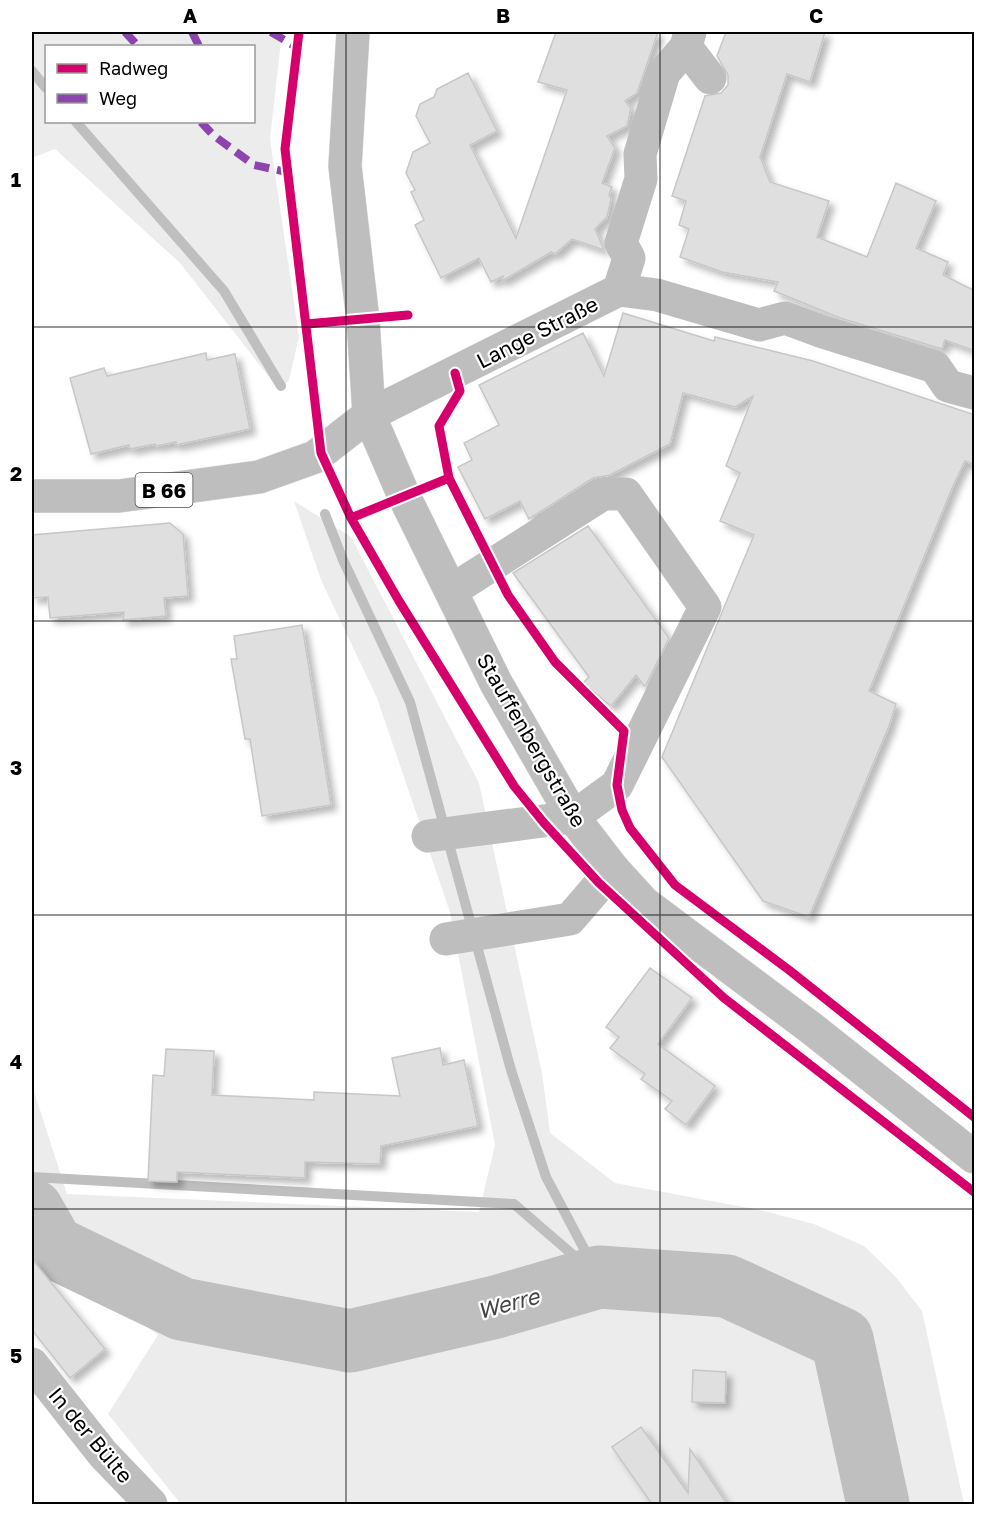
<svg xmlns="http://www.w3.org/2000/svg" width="1006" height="1536" font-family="'Golos Text',sans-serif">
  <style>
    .green { fill: #ececec; fill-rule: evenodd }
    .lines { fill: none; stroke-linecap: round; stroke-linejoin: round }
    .stream { stroke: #bfbfbf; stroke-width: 10 }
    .river { stroke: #bfbfbf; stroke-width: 63 }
    .building { fill: #dfdfdf; stroke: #c7c7c7; stroke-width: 1.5; filter: url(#shadow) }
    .major-casing { stroke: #dbdbdb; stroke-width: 34 }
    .minor { stroke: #bebebe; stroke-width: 33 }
    .major { stroke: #bebebe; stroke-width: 33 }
    .quiet { stroke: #8e44ad; stroke-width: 8; stroke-dasharray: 15 8; stroke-linecap: butt }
    .cycleway-casing { stroke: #fff; stroke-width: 13 }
    .cycleway { stroke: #d6006c; stroke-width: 9 }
    .grid { fill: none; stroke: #000; stroke-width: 1.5; stroke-opacity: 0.55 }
    .labels { text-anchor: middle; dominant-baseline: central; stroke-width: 4.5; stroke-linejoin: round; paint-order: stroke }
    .shield { fill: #fff; stroke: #4c4c4c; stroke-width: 1.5 }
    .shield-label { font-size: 20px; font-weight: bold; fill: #000 }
    .street-label { font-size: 21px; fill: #000; stroke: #fff }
    .water-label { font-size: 22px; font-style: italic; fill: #444; stroke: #fff }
    .neatline { fill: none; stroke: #000; stroke-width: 2 }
    .grid-label { font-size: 20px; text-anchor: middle; font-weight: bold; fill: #000 }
  </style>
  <defs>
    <filter id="shadow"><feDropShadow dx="5.5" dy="5.5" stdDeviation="3" flood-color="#0004"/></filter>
  </defs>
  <rect width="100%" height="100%" fill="#fff"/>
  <path class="green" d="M 32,32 L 282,32 L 270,139 L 299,337 L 289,380 L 280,391 L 180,263 L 55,149 L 32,158 ZM 46,46 L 254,46 L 254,122 L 46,122 Z
    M 294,501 L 351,537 L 479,783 L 542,1073 L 550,1133 L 615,1183 L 760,1210 L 814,1224 L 864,1246 L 895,1276 L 922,1311 L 964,1504 L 181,1504 L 108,1414 L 158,1335 L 32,1243 L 32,1085 L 67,1194 L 479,1212 L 495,1145 L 450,912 L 377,698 L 321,580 Z"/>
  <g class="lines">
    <path class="stream" d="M 32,71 L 46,88
      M 76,122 L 224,291 L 281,386
      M 325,514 L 343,560 L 410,702 L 511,1070 L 546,1177 L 599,1277
      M 32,1177 L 514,1204 L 594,1273"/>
    <path class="river" d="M 32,1210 L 53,1247 L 182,1309 L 350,1341 L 496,1307 L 599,1277 L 727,1286 L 842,1339 L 878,1504"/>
  </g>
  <path class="building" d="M 556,32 L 658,32 L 637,93 L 625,101 L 631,108 L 627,126 L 607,136 L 615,148 L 602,183 L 612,187 L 609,195 L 611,199 L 607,217 L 595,229 L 604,250 L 572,239 L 555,254 L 551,252 L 502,281 L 503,276 L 491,282 L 479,258 L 441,278 L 415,225 L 424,220 L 411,192 L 415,190 L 406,173 L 413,152 L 430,143 L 416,116 L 420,104 L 434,97 L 437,89 L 468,73 L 497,131 L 470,145 L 516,238 L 567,90 L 538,82 Z
    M 726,32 L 825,32 L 810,82 L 787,74 L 760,157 L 770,182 L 829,201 L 817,237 L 867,257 L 896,183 L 936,201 L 916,248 L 948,262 L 943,275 L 975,291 L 975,351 L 945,340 L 942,349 L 840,318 L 774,291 L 778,282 L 722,272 L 680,257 L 689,229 L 679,225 L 686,201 L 672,196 L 705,96 L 721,93 L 728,85 L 728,75 L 717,56 Z
    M 623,313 L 714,341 L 715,337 L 813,361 L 975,415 L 975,465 L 965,461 L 953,486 L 869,691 L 896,704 L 889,726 L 809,917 L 763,901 L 662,757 L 754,535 L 720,521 L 740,473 L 726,466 L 753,396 L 735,407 L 683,393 L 670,444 L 610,475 L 593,478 L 529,519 L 520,501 L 485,519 L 458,467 L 472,460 L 464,443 L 499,425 L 479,385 L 583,333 L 604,376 Z
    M 206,353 L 207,360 L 235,354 L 250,429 L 176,445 L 176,442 L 156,446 L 155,444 L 130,449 L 129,445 L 91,454 L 70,378 L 104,368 L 107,376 Z
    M 170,523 L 183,534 L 188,596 L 164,598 L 166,616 L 123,620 L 124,612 L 50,618 L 48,597 L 32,598 L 32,535 Z
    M 588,526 L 669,638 L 646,685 L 644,686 L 636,675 L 611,706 L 583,683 L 589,677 L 513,573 Z
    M 302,625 L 331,805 L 262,816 L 250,739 L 245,739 L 231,659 L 237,659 L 234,636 Z
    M 650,968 L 692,998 L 658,1044 L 715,1086 L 686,1125 L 665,1109 L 672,1101 L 641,1079 L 645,1074 L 610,1048 L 619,1037 L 606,1027 Z
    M 440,1048 L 443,1065 L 464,1060 L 478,1126 L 381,1146 L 380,1164 L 305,1162 L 305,1178 L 177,1172 L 177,1182 L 148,1181 L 153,1075 L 164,1076 L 166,1049 L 214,1051 L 212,1095 L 314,1100 L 314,1092 L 400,1096 L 392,1058 Z
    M 32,1259 L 105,1349 L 70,1378 L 32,1330 Z
    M 693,1370 L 726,1372 L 725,1403 L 692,1402 Z
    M 641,1427 L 688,1493 L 690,1449 L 727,1504 L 652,1504 L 612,1447 Z"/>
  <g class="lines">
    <g class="major-casing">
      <path id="major" d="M 353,32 L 345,166 L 363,320 L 369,415 L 404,496 L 496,683 L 573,817 L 613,869 L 644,903 L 811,1028 L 974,1157
        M 32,496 L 119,496 L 259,477 L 315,457 L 369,415"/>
    </g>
    <path class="minor" d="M 686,47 L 710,78
      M 619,290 L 629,258 L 621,243 L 641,179 L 640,154 L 664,73 L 686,47 L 690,32
      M 369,415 L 619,290 L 657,295 L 759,325 L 785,318 L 823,332 L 935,367 L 948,386 L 974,393
      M 428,836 L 573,817 L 617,785 L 705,607 L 626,494 L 603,494 L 451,591
      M 446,939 L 570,919 L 613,869
      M 32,1364 L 103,1454 L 151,1504"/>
    <use href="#major" class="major"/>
    <path class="quiet" d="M 125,32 L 138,46
      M 192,32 L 199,46
      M 271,32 L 298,48
      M 201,122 L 213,135 L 254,165 L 287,172"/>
    <g class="cycleway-casing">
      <path id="cycleway" d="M 299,32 L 285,149 L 321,453 L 351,518 L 399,601 L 514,786 L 544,823 L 599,883 L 724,998 L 974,1192
        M 306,324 L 408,315
        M 455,373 L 460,391 L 439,426 L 449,478 L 508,595 L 555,662 L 624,731 L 617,785 L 622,810 L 630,828 L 675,885 L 789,970 L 974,1117
        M 351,518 L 449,478"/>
    </g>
    <use href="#cycleway" class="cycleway"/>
  </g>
  <path class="grid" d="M 346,32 L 346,1504M 660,32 L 660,1504M 32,327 L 974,327M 32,621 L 974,621M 32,915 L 974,915M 32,1209 L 974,1209"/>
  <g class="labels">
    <rect class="shield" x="135.5" y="473" width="57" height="34" rx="4.5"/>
    <g class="shield-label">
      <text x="164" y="490">B 66</text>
    </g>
    <g class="street-label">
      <text transform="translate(537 332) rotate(-27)">Lange Straße</text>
      <text transform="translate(532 740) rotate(60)">Stauffenbergstraße</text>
      <text transform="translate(91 1435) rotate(50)">In der Bülte</text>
    </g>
    <g class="water-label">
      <text transform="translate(508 1303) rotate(-15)">Werre</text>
    </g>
  </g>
  <rect width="1006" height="1536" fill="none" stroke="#ffffff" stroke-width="66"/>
  <rect x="45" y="45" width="210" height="78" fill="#ffffff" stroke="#999999" stroke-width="1.5"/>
  <rect x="57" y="64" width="30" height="9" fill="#d6006c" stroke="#999999" stroke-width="1.5"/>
  <text x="99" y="75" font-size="18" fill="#000000">Radweg</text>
  <rect x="57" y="94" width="30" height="9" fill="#8e44ad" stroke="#999999" stroke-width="1.5"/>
  <text x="99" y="105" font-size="18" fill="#000000">Weg</text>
  <rect x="33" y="33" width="940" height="1470" class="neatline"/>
  <g class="grid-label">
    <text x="190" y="23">A</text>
    <text x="503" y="23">B</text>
    <text x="816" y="23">C</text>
    <text x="16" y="187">1</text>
    <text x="16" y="481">2</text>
    <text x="16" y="775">3</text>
    <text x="16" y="1069">4</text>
    <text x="16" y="1363">5</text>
  </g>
</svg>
